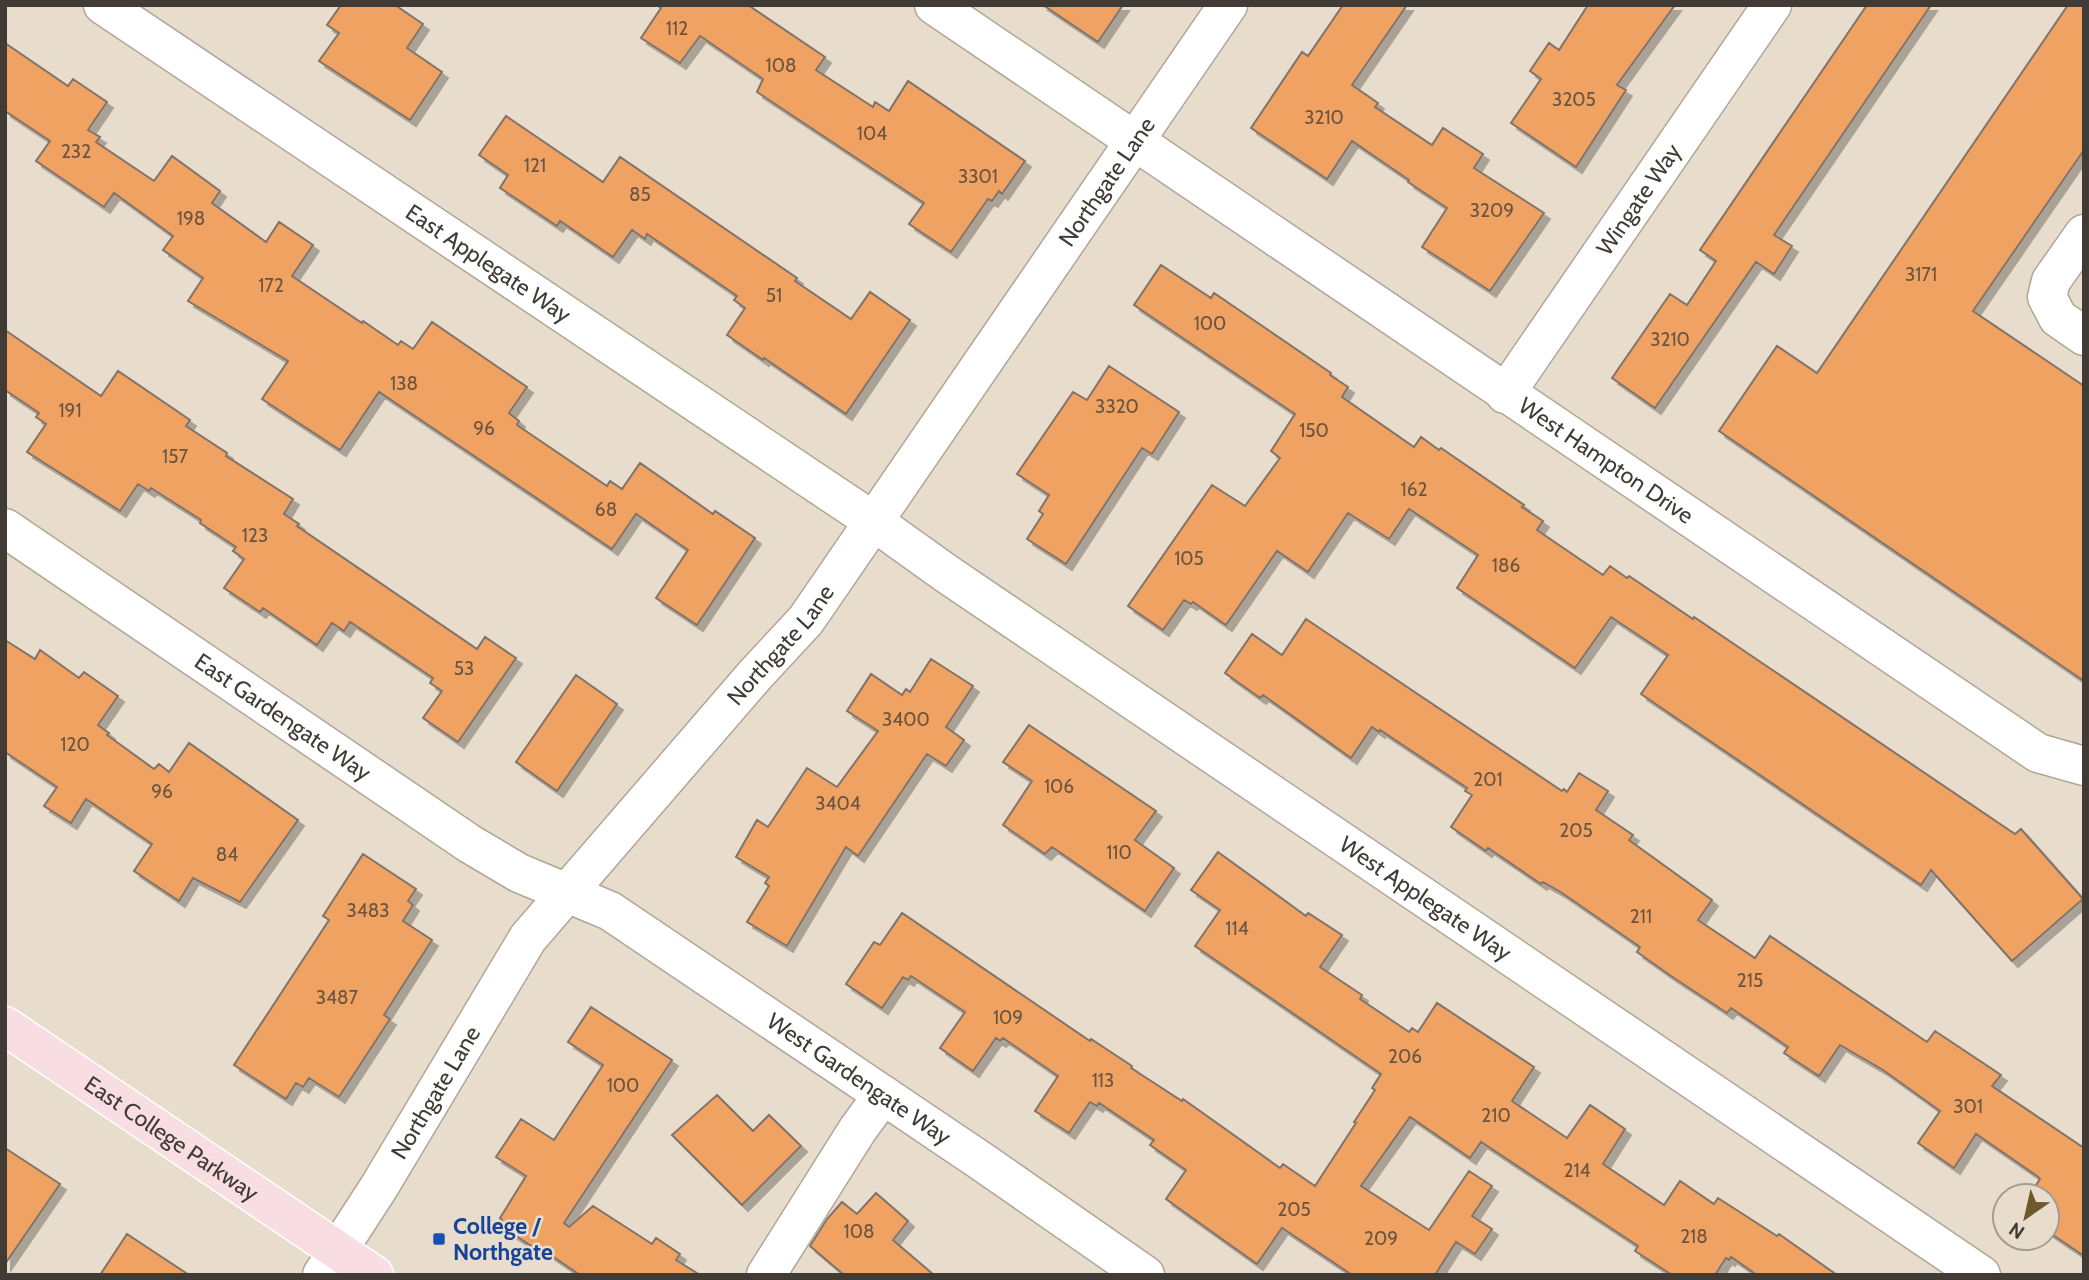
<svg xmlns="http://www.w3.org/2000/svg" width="2089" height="1280" font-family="Cabin,sans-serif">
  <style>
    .building { fill: #f0a262; stroke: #817369; stroke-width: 2; filter: url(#shadow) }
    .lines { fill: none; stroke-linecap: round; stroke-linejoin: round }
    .minor-casing { stroke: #b0a697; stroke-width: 41 }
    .major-casing { stroke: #fff; stroke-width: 41 }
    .minor { stroke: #fff; stroke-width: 38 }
    .major { stroke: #f8dee3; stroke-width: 38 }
    .transit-dot { fill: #1a4fb4; stroke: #e8ddcd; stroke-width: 2.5 }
    .labels { text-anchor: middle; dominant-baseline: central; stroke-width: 5; stroke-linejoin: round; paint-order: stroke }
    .number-label { font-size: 19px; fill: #6c5540 }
    .street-label { font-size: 23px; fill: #403b35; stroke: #e8ddcd }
    .transit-label { font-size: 23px; font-weight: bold; fill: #164399; stroke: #e8ddcd; text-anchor: start }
  </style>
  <defs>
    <filter id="shadow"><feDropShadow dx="6" dy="6" stdDeviation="0" flood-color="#0004"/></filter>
  </defs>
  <rect width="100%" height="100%" fill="#e8ddcd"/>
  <path class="building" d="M 341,5 L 395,5 L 423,24 L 407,48 L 442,72 L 410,120 L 319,61 L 339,33 L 327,25 Z
    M 657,5 L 748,5 L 825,57 L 816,70 L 873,107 L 875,102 L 889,111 L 908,81 L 1025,161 L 1002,194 L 999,191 L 992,201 L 988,199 L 951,252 L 909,224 L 924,203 L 757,92 L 763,79 L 700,36 L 680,63 L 641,38 L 661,8 Z
    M 1043,5 L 1123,5 L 1098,42 Z
    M 1343,5 L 1407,5 L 1352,85 L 1378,103 L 1375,107 L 1432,145 L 1443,128 L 1483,154 L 1474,168 L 1544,213 L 1490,291 L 1422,247 L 1447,208 L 1408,182 L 1409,180 L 1352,141 L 1327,179 L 1251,128 L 1302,52 L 1308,56 Z
    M 1588,5 L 1675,5 L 1617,85 L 1626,90 L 1576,167 L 1511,123 L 1541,79 L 1530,71 L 1549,43 L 1559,50 Z
    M 1867,5 L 1931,5 L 1774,235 L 1792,246 L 1774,274 L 1756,262 L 1655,408 L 1612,378 L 1670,294 L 1687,305 L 1716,261 L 1700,250 Z
    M 2068,5 L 2084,5 L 2084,150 L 1973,311 L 2084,386 L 2084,681 L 1719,431 L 1777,346 L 1817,373 Z
    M 5,43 L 68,86 L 73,79 L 107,102 L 88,130 L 100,137 L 96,142 L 154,181 L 172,156 L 220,191 L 212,203 L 266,242 L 279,222 L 313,245 L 292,276 L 362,323 L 363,321 L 398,345 L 401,341 L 413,349 L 432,322 L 527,387 L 509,413 L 519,421 L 517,425 L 607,486 L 610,481 L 622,489 L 640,463 L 713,514 L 715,511 L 755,538 L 697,625 L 656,598 L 688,550 L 636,514 L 612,549 L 379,392 L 340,450 L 262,399 L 288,361 L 188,301 L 203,278 L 163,250 L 173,236 L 114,193 L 104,207 L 36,161 L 50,141 L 5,111 Z
    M 506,116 L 603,182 L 620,157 L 797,278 L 795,281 L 851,319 L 870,292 L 910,320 L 846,414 L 764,358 L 763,360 L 727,335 L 745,308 L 734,300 L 737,296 L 647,234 L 645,239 L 632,230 L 613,257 L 560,221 L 557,226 L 500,188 L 508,175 L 479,155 Z
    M 1161,265 L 1211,298 L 1214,293 L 1331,373 L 1330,375 L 1348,387 L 1342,397 L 1414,447 L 1421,437 L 1439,450 L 1441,448 L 1524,505 L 1522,507 L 1543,521 L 1537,530 L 1603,575 L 1610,566 L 1627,578 L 1629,576 L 1693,619 L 1694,617 L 2015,834 L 2021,829 L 2083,899 L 2012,961 L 1931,870 L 1921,885 L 1641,694 L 1668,655 L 1611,617 L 1575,668 L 1457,588 L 1478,555 L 1409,509 L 1389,539 L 1348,513 L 1308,572 L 1277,551 L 1226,625 L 1193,602 L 1191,604 L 1184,600 L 1163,630 L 1128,606 L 1212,485 L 1245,506 L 1280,458 L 1271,451 L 1295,414 L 1134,305 Z
    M 5,330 L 101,396 L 118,371 L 190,420 L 186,426 L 227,453 L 226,456 L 293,499 L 284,514 L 299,524 L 297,526 L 477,649 L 485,637 L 516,658 L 458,742 L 423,718 L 442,691 L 430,683 L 433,678 L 350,622 L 344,631 L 332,623 L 317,645 L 263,608 L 260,612 L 224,588 L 244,559 L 233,551 L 236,547 L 200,523 L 201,520 L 151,488 L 149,491 L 138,484 L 120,511 L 27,452 L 46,424 L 36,417 L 39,413 L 5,390 Z
    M 1109,366 L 1179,412 L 1152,454 L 1142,448 L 1066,564 L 1027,539 L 1043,514 L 1039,511 L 1049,495 L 1017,474 L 1073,392 L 1087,400 Z
    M 1306,619 L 1562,791 L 1564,789 L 1567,792 L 1579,773 L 1608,791 L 1596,810 L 1633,835 L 1629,840 L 1712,900 L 1698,920 L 1755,958 L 1770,936 L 1927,1042 L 1935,1031 L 2001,1075 L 1992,1086 L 2084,1148 L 2084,1256 L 2047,1231 L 2047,1196 L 2029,1196 L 2040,1179 L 2037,1176 L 1976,1134 L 1954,1168 L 1918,1143 L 1940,1111 L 1883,1070 L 1840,1045 L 1819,1076 L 1784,1053 L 1788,1047 L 1731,1008 L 1727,1013 L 1671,976 L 1637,952 L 1640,947 L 1562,893 L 1543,882 L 1541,884 L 1488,848 L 1486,851 L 1451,827 L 1472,795 L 1465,791 L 1467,788 L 1380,730 L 1379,732 L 1372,727 L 1351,758 L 1263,695 L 1260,698 L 1225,673 L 1252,634 L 1282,655 Z
    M 5,640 L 35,659 L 40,650 L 79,678 L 84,672 L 118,696 L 98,725 L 109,733 L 107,735 L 154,769 L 159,764 L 169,772 L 189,743 L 298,820 L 240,902 L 193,878 L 179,901 L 134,871 L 152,844 L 86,799 L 71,823 L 44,806 L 57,787 L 5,752 Z
    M 931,659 L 973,686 L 946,727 L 964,740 L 946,766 L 927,754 L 858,856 L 846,847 L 787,946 L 747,922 L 769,886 L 765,883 L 769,877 L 736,857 L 757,820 L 768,827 L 807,768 L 837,787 L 878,731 L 847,711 L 871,674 L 902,695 L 906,689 L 910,692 Z
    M 576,675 L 617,704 L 557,791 L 516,762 Z
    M 1029,725 L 1156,811 L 1135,840 L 1174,868 L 1145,911 L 1052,847 L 1045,854 L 1003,825 L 1032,781 L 1003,762 Z
    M 1218,852 L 1306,916 L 1308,913 L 1342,935 L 1320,967 L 1362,995 L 1360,999 L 1409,1032 L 1412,1028 L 1418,1032 L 1437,1003 L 1534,1067 L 1512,1101 L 1564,1136 L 1567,1138 L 1590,1105 L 1625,1129 L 1603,1164 L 1664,1205 L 1680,1181 L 1714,1204 L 1718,1198 L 1777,1236 L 1779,1234 L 1837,1275 L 1757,1275 L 1731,1257 L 1729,1260 L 1726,1258 L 1715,1275 L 1672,1275 L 1635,1251 L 1638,1246 L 1481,1142 L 1470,1158 L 1410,1117 L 1361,1186 L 1429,1230 L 1469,1171 L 1492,1186 L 1472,1216 L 1492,1229 L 1475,1254 L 1456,1242 L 1435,1275 L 1352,1275 L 1282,1228 L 1257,1264 L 1166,1199 L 1186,1170 L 1150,1145 L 1154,1140 L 1099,1103 L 1097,1106 L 1090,1102 L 1069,1133 L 1035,1111 L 1058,1076 L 1003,1038 L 1000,1041 L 996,1038 L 973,1071 L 940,1048 L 965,1012 L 911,976 L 908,980 L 903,977 L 882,1008 L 846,984 L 874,942 L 880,945 L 902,913 L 1090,1041 L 1091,1039 L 1132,1066 L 1131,1068 L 1182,1101 L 1183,1099 L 1280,1168 L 1283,1164 L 1315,1186 L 1356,1123 L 1354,1122 L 1375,1090 L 1372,1088 L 1381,1074 L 1195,946 L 1220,910 L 1191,890 Z
    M 363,854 L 416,889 L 408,901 L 413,905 L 403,921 L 432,940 L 384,1015 L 390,1019 L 339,1097 L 309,1078 L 303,1087 L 296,1083 L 286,1099 L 234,1065 L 329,920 L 323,916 Z
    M 591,1007 L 672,1060 L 564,1223 L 569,1227 L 593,1206 L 652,1244 L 656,1238 L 680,1254 L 676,1260 L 700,1275 L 580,1275 L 546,1252 L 545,1255 L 499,1225 L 502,1220 L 500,1218 L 526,1176 L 496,1157 L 521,1119 L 554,1140 L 603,1065 L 568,1042 Z
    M 717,1095 L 753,1131 L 769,1115 L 801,1146 L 742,1205 L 672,1135 Z
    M 5,1148 L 60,1184 L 5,1264 Z
    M 876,1193 L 908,1221 L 893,1240 L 934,1275 L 844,1275 L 810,1246 L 827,1219 L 842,1202 L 857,1214 Z
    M 127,1234 L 189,1275 L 100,1275 Z"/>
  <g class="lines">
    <g class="minor-casing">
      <g id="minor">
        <path id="s1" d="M 103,5 L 873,521 L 947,574 L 1981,1275"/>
        <path id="s2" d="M 934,5 L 2038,753 L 2084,766"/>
        <path d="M 2084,234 L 2051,281 L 2047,297 L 2058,318 L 2084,336"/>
        <path id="s3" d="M 1505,394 L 1772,5"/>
        <path id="s4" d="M 5,528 L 470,844 L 519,873 L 610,911 L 981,1161 L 1145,1275"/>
        <path id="s5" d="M 322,1275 L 379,1187 L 528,938 L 755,675 L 806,620 L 1228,5"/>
        <path d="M 766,1275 L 858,1129 L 883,1095"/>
      </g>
    </g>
    <g class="major-casing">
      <g id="major">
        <path id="s6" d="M 5,1026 L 374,1275"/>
      </g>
    </g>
    <use href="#minor" class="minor"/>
    <use href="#major" class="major"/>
  </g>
  <rect class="transit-dot" x="432" y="1232" width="14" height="14" rx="3.5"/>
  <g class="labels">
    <g class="number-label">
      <text x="677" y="28">112</text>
      <text x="781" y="65">108</text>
      <text x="1574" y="99">3205</text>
      <text x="1324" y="117">3210</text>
      <text x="872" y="133">104</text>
      <text x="76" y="151">232</text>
      <text x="535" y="165">121</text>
      <text x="978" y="176">3301</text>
      <text x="640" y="194">85</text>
      <text x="1492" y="210">3209</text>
      <text x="191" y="218">198</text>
      <text x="1921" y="274">3171</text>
      <text x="271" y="285">172</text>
      <text x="774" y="295">51</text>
      <text x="1210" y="323">100</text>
      <text x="1670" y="339">3210</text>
      <text x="404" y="383">138</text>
      <text x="1117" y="406">3320</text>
      <text x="70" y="410">191</text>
      <text x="484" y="428">96</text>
      <text x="1314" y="430">150</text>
      <text x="175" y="456">157</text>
      <text x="1414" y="489">162</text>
      <text x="606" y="509">68</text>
      <text x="255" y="535">123</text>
      <text x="1189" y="558">105</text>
      <text x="1506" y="565">186</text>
      <text x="464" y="668">53</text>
      <text x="906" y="719">3400</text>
      <text x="75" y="744">120</text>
      <text x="1488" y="779">201</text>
      <text x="1059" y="786">106</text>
      <text x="162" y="791">96</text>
      <text x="838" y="803">3404</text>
      <text x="1576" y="830">205</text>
      <text x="1119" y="852">110</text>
      <text x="227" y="854">84</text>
      <text x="368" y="910">3483</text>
      <text x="1641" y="916">211</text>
      <text x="1237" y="928">114</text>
      <text x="1750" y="980">215</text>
      <text x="337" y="997">3487</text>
      <text x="1008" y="1017">109</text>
      <text x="1405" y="1056">206</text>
      <text x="1103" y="1080">113</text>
      <text x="623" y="1085">100</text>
      <text x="1968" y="1106">301</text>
      <text x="1496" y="1115">210</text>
      <text x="1577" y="1170">214</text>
      <text x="1294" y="1209">205</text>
      <text x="859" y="1231">108</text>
      <text x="1694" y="1236">218</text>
      <text x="1381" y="1238">209</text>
    </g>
    <g class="street-label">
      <text stroke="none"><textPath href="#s5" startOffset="1349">Northgate Lane</textPath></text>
      <text stroke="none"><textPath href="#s3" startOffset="236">Wingate Way</textPath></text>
      <text stroke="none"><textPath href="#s1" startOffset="464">East Applegate Way</textPath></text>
      <text stroke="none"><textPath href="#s2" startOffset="812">West Hampton Drive</textPath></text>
      <text stroke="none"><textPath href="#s5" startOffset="782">Northgate Lane</textPath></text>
      <text stroke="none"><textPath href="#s4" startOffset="336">East Gardengate Way</textPath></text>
      <text stroke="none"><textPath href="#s1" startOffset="1596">West Applegate Way</textPath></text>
      <text stroke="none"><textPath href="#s4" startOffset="1018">West Gardengate Way</textPath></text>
      <text stroke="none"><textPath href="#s5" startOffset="215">Northgate Lane</textPath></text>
      <text stroke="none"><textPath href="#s6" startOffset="201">East College Parkway</textPath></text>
    </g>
    <g class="transit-label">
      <text x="453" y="1226">College /<tspan x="453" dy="26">Northgate</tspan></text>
    </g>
  </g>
  <rect width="2089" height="1280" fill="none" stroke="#403b35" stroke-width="14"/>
  <g transform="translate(2026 1217) rotate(214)"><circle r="33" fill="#e8ddcd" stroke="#a59c90" stroke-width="2"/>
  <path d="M0-5L12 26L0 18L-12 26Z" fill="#6e5928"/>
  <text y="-10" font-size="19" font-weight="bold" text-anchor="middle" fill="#403b35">N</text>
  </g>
</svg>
